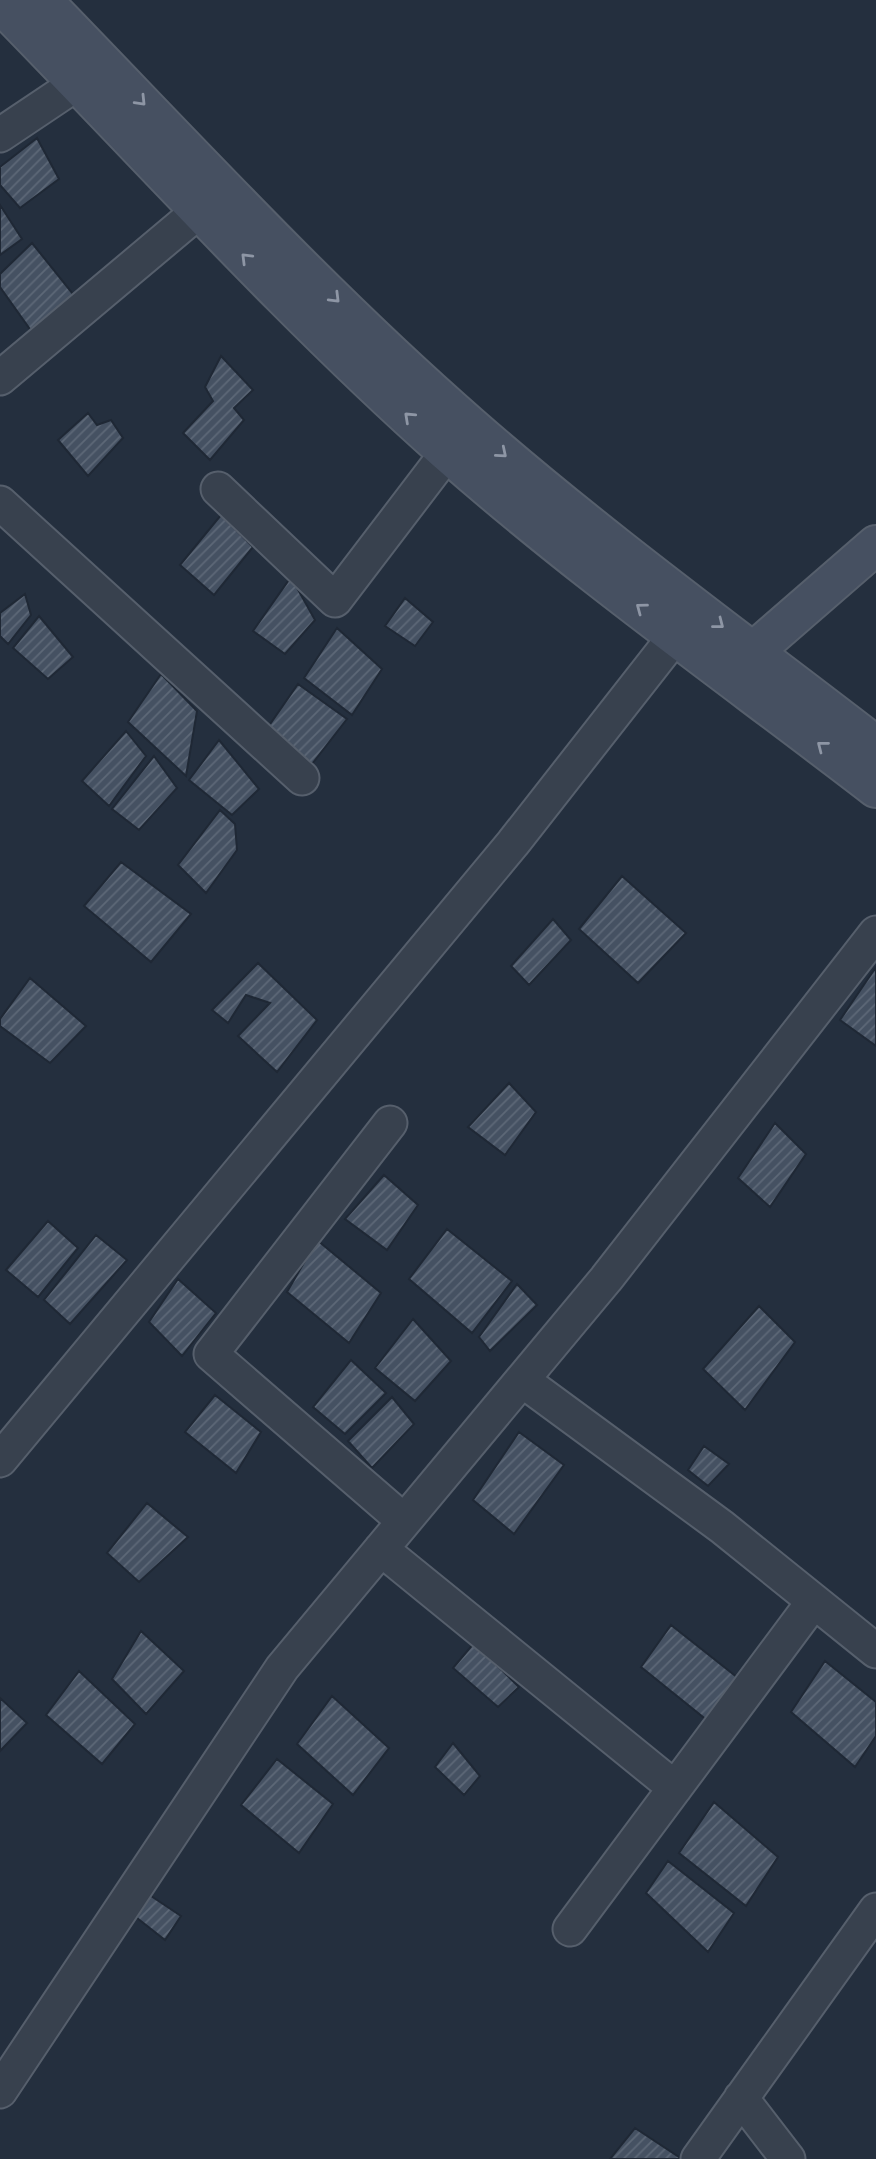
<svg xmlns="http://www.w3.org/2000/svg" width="876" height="2159" font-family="'Alegreya Sans',sans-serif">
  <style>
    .building { fill: url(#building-hatch); stroke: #1f2835; stroke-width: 2 }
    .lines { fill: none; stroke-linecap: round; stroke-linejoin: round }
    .street-casing { stroke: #565f6c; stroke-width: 37 }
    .secondary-casing { stroke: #565f6c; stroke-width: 42 }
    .street { stroke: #38414e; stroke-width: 33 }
    .secondary { stroke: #465061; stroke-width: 38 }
    .oneway { stroke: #8e96a5 }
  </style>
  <defs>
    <pattern id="building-hatch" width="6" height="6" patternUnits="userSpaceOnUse" patternTransform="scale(1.75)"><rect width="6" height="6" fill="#455162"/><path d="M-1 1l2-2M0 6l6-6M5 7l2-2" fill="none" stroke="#5d6877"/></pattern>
  </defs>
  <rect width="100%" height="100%" fill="#242f3e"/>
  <path class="building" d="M 37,138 L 59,179 L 20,208 L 0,185 L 0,167 Z
    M 0,205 L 22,239 L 0,255 Z
    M 32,243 L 77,299 L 32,332 L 0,287 L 0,274 Z
    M 221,356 L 253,390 L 234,408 L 244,420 L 210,460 L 183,433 L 213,401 L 205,387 Z
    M 88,413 L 97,425 L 111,420 L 123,438 L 88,476 L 58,440 Z
    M 221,515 L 253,547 L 214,595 L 180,565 Z
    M 291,577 L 315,620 L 285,654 L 253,631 Z
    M 25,594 L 31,615 L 8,644 L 0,636 L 0,613 Z
    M 405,598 L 433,622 L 415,646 L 385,626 Z
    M 39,616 L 73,657 L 48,679 L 13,648 Z
    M 337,628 L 382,669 L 352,715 L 304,678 Z
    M 161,674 L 197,711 L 186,776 L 128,722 Z
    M 298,684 L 347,719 L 312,764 L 266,730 Z
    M 126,731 L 146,756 L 109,806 L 82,781 Z
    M 219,740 L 259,789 L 232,815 L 189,780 Z
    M 154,756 L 177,788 L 139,830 L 112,809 Z
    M 220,810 L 235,824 L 237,850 L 206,893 L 178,865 Z
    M 121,862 L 191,914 L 151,962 L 84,906 Z
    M 622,876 L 686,933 L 638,983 L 579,929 Z
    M 553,919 L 571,940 L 529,985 L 511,966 Z
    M 258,963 L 317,1020 L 277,1072 L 238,1036 L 270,1003 L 246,995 L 228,1023 L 212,1010 Z
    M 876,967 L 876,1046 L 840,1020 Z
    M 30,978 L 86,1026 L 50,1063 L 0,1026 L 0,1019 Z
    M 509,1083 L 536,1112 L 505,1155 L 468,1127 Z
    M 775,1123 L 806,1154 L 770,1207 L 738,1178 Z
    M 384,1175 L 418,1205 L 387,1250 L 345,1219 Z
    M 48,1221 L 78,1248 L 38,1297 L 6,1270 Z
    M 447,1229 L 512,1281 L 472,1333 L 409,1279 Z
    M 96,1235 L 127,1260 L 70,1324 L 44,1300 Z
    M 317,1240 L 381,1293 L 349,1343 L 287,1292 Z
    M 178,1279 L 216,1313 L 182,1356 L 149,1322 Z
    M 517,1284 L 537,1305 L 490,1351 L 479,1337 Z
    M 759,1306 L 795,1342 L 745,1410 L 703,1369 Z
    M 413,1319 L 451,1361 L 415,1401 L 375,1368 Z
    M 351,1360 L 386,1393 L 345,1434 L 313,1407 Z
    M 215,1395 L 261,1432 L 236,1473 L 185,1432 Z
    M 392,1397 L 414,1424 L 372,1468 L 348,1441 Z
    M 519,1432 L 564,1465 L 514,1534 L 473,1500 Z
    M 704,1446 L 729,1464 L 708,1486 L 688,1470 Z
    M 147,1503 L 188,1537 L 139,1582 L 107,1553 Z
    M 671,1625 L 738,1678 L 708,1721 L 641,1667 Z
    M 141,1631 L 184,1671 L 146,1714 L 112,1679 Z
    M 474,1643 L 519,1687 L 498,1707 L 453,1668 Z
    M 825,1661 L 876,1702 L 876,1736 L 855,1767 L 791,1712 Z
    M 79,1671 L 135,1724 L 102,1764 L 46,1715 Z
    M 332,1696 L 389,1748 L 353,1795 L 297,1744 Z
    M 0,1698 L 27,1723 L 0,1751 Z
    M 453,1743 L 480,1776 L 464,1795 L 435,1767 Z
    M 277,1759 L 333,1804 L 299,1853 L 241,1805 Z
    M 714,1802 L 778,1857 L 746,1906 L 679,1853 Z
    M 668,1861 L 734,1913 L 708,1952 L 646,1893 Z
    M 145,1892 L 181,1916 L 165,1940 L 132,1914 Z
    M 635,2128 L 682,2159 L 610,2159 Z"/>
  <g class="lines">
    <g class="street-casing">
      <path id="street" d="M 0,135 L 100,68
        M 0,378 L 218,195
        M 218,489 L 335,600 L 463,432
        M 0,503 L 302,778
        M 390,1123 L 211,1354 L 404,1521
        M 522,1380 L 722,1527 L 876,1651
        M 0,1460 L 513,843 L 676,635
        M 381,1549 L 675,1788
        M 570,1929 L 814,1601
        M 0,2091 L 282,1668 L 606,1279 L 876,933
        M 741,2098 L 788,2159
        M 698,2159 L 876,1910"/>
    </g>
    <g class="secondary-casing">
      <path id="secondary" d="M 42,0 C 181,143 318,293 469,425 C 599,539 740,641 876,746
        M 0,3 C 148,154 289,312 447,452 C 583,572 732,677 876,788
        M 739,670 L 754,651 L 876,545"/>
    </g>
    <use href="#street" class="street"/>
    <use href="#secondary" class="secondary"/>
  </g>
  <defs><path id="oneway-chevron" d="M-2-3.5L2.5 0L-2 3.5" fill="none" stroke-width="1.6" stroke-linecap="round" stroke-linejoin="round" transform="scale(1.75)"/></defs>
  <g class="oneway">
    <use href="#oneway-chevron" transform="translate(141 101) rotate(46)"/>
    <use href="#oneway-chevron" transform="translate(246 258) rotate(-135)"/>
    <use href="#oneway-chevron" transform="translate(335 298) rotate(45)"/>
    <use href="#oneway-chevron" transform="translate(409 417) rotate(-137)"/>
    <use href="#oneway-chevron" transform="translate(502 453) rotate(40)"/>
    <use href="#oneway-chevron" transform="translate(641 608) rotate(-143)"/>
    <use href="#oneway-chevron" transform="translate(719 624) rotate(38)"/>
    <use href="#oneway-chevron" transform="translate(822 746) rotate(-142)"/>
  </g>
</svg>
